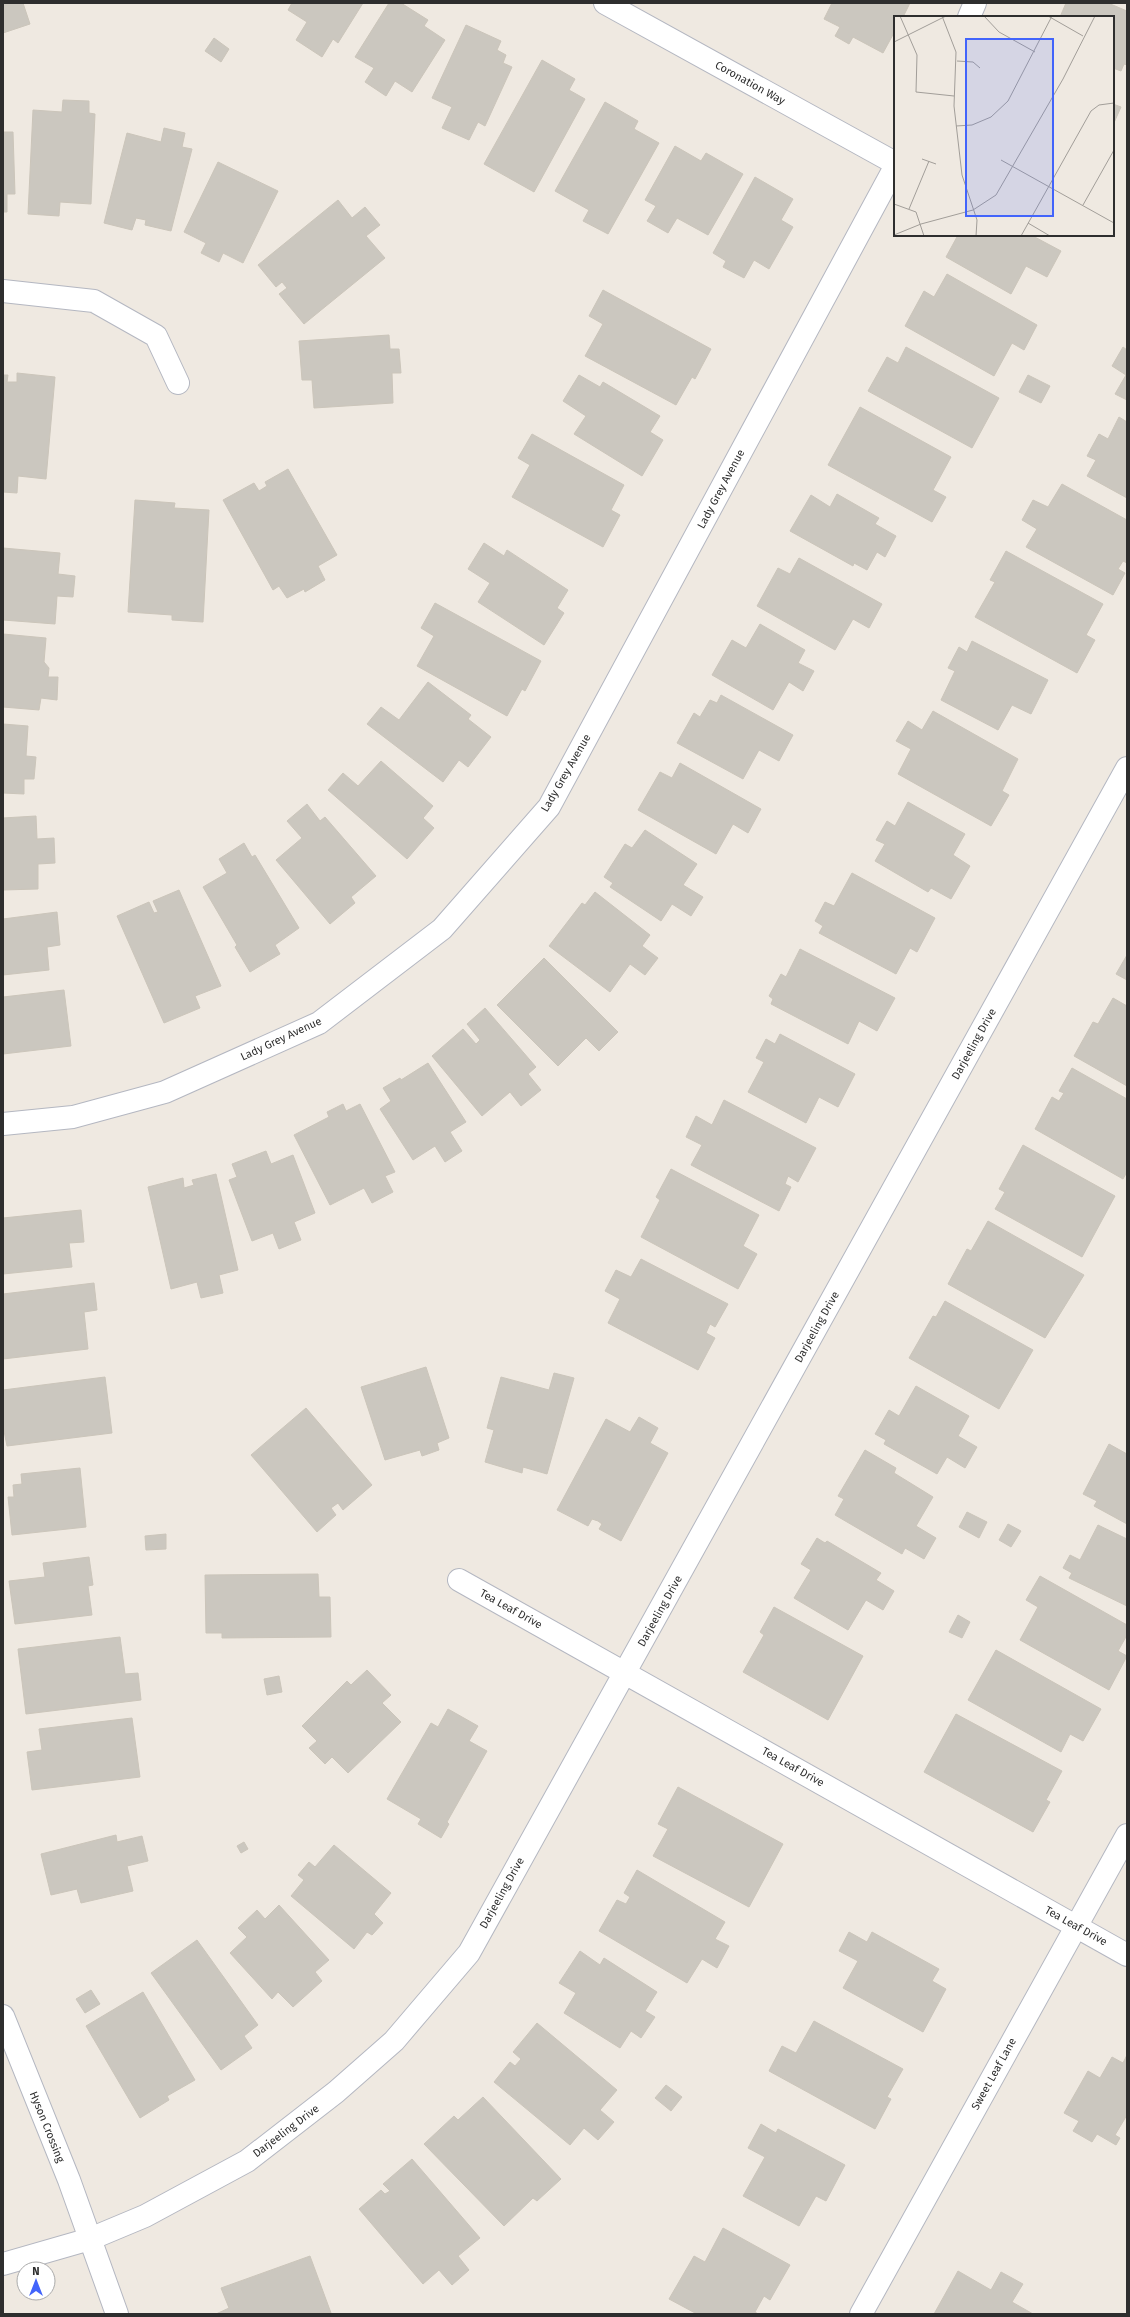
<svg xmlns="http://www.w3.org/2000/svg" width="1130" height="2317" font-family="'Fira Sans',sans-serif">
  <style>
    .building { fill: #cbc7bf; stroke: #cbc5ba }
    .lines { fill: none; stroke-linecap: round; stroke-linejoin: round }
    .minor-casing { stroke: #b4b7c1; stroke-width: 24 }
    .minor { stroke: #fff; stroke-width: 22 }
    .labels { text-anchor: middle; dominant-baseline: central; stroke-width: 3; stroke-linejoin: round; paint-order: stroke }
    .street-label { font-size: 11px; fill: #2e2e2e; stroke: #fff }
    .inset-road { fill: none; stroke: #a29e99; stroke-width: 1 }
    .view { fill: #4264fb; fill-opacity: 0.15; stroke: #4264fb; stroke-width: 2 }
    .inset-edge { fill: none; stroke: #2e2e2e; stroke-width: 2 }
  </style>
  <rect width="100%" height="100%" fill="#efe9e1"/>
  <path class="building" d="M 3,3 L 23,3 L 30,24 L 3,33 Z
    M 292,3 L 363,3 L 338,43 L 333,39 L 322,57 L 296,40 L 307,22 L 288,10 Z
    M 389,3 L 401,3 L 428,20 L 424,26 L 445,40 L 412,92 L 395,81 L 386,96 L 365,82 L 374,68 L 355,57 Z
    M 832,3 L 910,3 L 903,17 L 895,17 L 895,31 L 883,53 L 853,37 L 849,44 L 835,36 L 840,27 L 824,19 Z
    M 1066,3 L 1108,3 L 1127,11 L 1127,65 L 1124,64 L 1121,71 L 1113,68 L 1113,17 L 1060,17 Z
    M 466,25 L 501,41 L 497,50 L 506,55 L 503,63 L 512,67 L 485,126 L 478,122 L 469,140 L 442,128 L 452,107 L 432,98 Z
    M 214,38 L 229,49 L 221,62 L 205,51 Z
    M 542,60 L 575,79 L 569,90 L 585,99 L 534,192 L 484,164 Z
    M 63,100 L 89,101 L 89,113 L 95,114 L 91,204 L 60,202 L 59,216 L 28,214 L 33,110 L 62,112 Z
    M 605,102 L 638,121 L 634,129 L 659,143 L 608,234 L 583,221 L 589,210 L 555,191 Z
    M 1113,104 L 1121,107 L 1113,125 Z
    M 164,128 L 185,133 L 182,147 L 192,149 L 171,231 L 145,225 L 146,220 L 136,218 L 132,230 L 104,223 L 127,133 L 161,142 Z
    M 3,132 L 13,132 L 15,194 L 7,194 L 7,212 L 3,212 Z
    M 675,146 L 701,161 L 706,153 L 743,174 L 708,235 L 677,218 L 668,233 L 647,221 L 656,206 L 645,200 Z
    M 218,162 L 278,191 L 243,263 L 223,253 L 219,262 L 201,253 L 206,243 L 184,232 Z
    M 755,177 L 793,199 L 781,220 L 793,227 L 769,269 L 754,260 L 744,278 L 723,267 L 726,261 L 713,253 Z
    M 338,200 L 352,218 L 365,207 L 380,225 L 366,236 L 385,258 L 304,324 L 279,294 L 287,288 L 282,282 L 276,287 L 258,265 Z
    M 958,235 L 1031,235 L 1061,251 L 1047,277 L 1026,266 L 1011,294 L 946,257 Z
    M 947,274 L 1037,325 L 1024,350 L 1012,343 L 994,376 L 905,326 L 924,291 L 934,297 Z
    M 603,290 L 711,349 L 695,379 L 692,377 L 676,405 L 585,356 L 603,324 L 589,316 Z
    M 389,335 L 390,349 L 399,349 L 401,373 L 392,373 L 393,403 L 314,408 L 312,380 L 302,380 L 299,341 Z
    M 906,347 L 999,398 L 972,448 L 868,391 L 887,357 L 898,363 Z
    M 1123,347 L 1127,350 L 1127,400 L 1115,394 L 1126,375 L 1112,366 Z
    M 17,373 L 55,377 L 46,479 L 18,476 L 17,493 L 3,492 L 3,375 L 8,375 L 7,382 L 17,382 Z
    M 579,375 L 600,387 L 603,382 L 660,416 L 650,432 L 663,440 L 642,476 L 574,434 L 586,416 L 563,401 Z
    M 1028,375 L 1050,386 L 1041,403 L 1019,392 Z
    M 860,407 L 951,457 L 933,490 L 946,497 L 932,522 L 828,465 Z
    M 1119,417 L 1127,422 L 1127,498 L 1087,476 L 1096,460 L 1087,456 L 1099,434 L 1108,439 Z
    M 532,434 L 624,485 L 611,510 L 620,515 L 603,547 L 512,497 L 530,465 L 518,458 Z
    M 288,469 L 337,555 L 318,566 L 325,580 L 305,592 L 304,589 L 287,598 L 279,586 L 273,590 L 223,500 L 254,483 L 259,491 L 267,486 L 265,482 Z
    M 1062,484 L 1127,520 L 1127,563 L 1123,561 L 1118,569 L 1125,573 L 1113,595 L 1026,547 L 1037,529 L 1022,520 L 1033,500 L 1048,507 Z
    M 837,494 L 879,518 L 875,524 L 896,536 L 885,557 L 877,552 L 867,570 L 854,563 L 853,566 L 790,531 L 811,495 L 830,507 Z
    M 135,500 L 175,503 L 174,508 L 209,510 L 203,622 L 172,620 L 172,615 L 128,612 Z
    M 484,543 L 504,556 L 507,550 L 568,590 L 557,608 L 564,613 L 544,645 L 478,602 L 490,583 L 468,569 Z
    M 3,548 L 60,553 L 58,574 L 75,576 L 73,597 L 57,596 L 55,624 L 3,620 Z
    M 1006,551 L 1103,604 L 1086,635 L 1095,640 L 1077,673 L 975,617 L 995,582 L 990,580 Z
    M 799,558 L 882,604 L 869,628 L 853,619 L 835,650 L 757,606 L 778,568 L 790,574 Z
    M 435,603 L 541,661 L 525,691 L 522,689 L 507,716 L 417,666 L 434,636 L 421,628 Z
    M 760,624 L 805,650 L 798,663 L 814,671 L 803,691 L 789,682 L 773,710 L 712,675 L 732,640 L 746,648 Z
    M 3,634 L 46,638 L 44,662 L 49,668 L 48,677 L 58,677 L 57,700 L 41,698 L 39,710 L 3,707 Z
    M 972,641 L 1048,680 L 1031,714 L 1012,705 L 998,730 L 941,700 L 955,671 L 948,668 L 959,647 L 967,652 Z
    M 428,682 L 471,715 L 468,719 L 491,737 L 468,767 L 459,760 L 443,782 L 367,724 L 381,707 L 399,720 Z
    M 721,695 L 793,735 L 779,761 L 759,750 L 743,779 L 677,743 L 694,713 L 700,717 L 710,700 L 717,703 Z
    M 933,711 L 1018,759 L 1002,791 L 1009,795 L 991,826 L 898,774 L 911,749 L 896,741 L 908,721 L 922,730 Z
    M 3,724 L 28,726 L 26,756 L 36,757 L 34,779 L 24,779 L 24,794 L 3,793 Z
    M 381,761 L 433,806 L 423,818 L 434,828 L 407,859 L 328,790 L 343,773 L 358,786 Z
    M 680,763 L 761,809 L 748,833 L 733,824 L 716,854 L 638,810 L 660,772 L 672,778 Z
    M 908,802 L 965,834 L 953,855 L 970,866 L 951,899 L 931,888 L 928,892 L 875,861 L 885,844 L 876,840 L 887,821 L 895,826 Z
    M 307,804 L 320,821 L 325,817 L 376,876 L 351,897 L 355,903 L 330,924 L 276,860 L 302,838 L 287,821 Z
    M 36,816 L 37,839 L 54,838 L 55,863 L 38,864 L 38,889 L 3,890 L 3,818 Z
    M 645,830 L 697,864 L 683,885 L 703,897 L 691,916 L 672,904 L 661,921 L 610,887 L 613,883 L 604,877 L 625,844 L 632,848 Z
    M 244,843 L 252,857 L 255,855 L 299,928 L 275,945 L 280,954 L 250,972 L 235,947 L 237,945 L 203,887 L 227,873 L 219,859 Z
    M 852,873 L 935,918 L 917,952 L 910,948 L 896,974 L 819,933 L 823,926 L 815,921 L 825,902 L 834,906 Z
    M 179,890 L 221,986 L 195,996 L 200,1008 L 164,1023 L 117,916 L 149,902 L 154,913 L 158,912 L 153,901 Z
    M 595,892 L 650,935 L 642,946 L 658,958 L 645,975 L 630,964 L 610,992 L 549,946 L 582,903 L 585,905 Z
    M 57,912 L 60,945 L 47,947 L 49,970 L 3,975 L 3,919 Z
    M 800,949 L 895,998 L 877,1031 L 859,1021 L 848,1044 L 771,1004 L 773,999 L 769,996 L 781,974 L 786,977 Z
    M 1127,955 L 1127,980 L 1116,974 Z
    M 544,958 L 618,1032 L 599,1051 L 586,1038 L 558,1066 L 497,1005 Z
    M 64,990 L 71,1046 L 3,1054 L 3,997 Z
    M 1113,998 L 1127,1006 L 1127,1086 L 1074,1056 L 1093,1022 L 1098,1024 Z
    M 485,1008 L 536,1067 L 528,1074 L 541,1090 L 521,1106 L 510,1092 L 482,1116 L 432,1056 L 463,1029 L 476,1044 L 480,1040 L 467,1024 Z
    M 780,1034 L 855,1074 L 838,1107 L 819,1097 L 806,1123 L 748,1092 L 764,1062 L 756,1058 L 766,1039 L 775,1044 Z
    M 428,1063 L 466,1122 L 450,1132 L 462,1151 L 445,1162 L 435,1146 L 413,1160 L 380,1109 L 391,1101 L 383,1088 L 400,1078 L 401,1080 Z
    M 1072,1068 L 1127,1099 L 1127,1172 L 1123,1179 L 1035,1129 L 1052,1097 L 1059,1101 L 1064,1093 L 1059,1091 Z
    M 724,1100 L 816,1148 L 798,1182 L 788,1176 L 785,1184 L 791,1187 L 779,1211 L 691,1165 L 702,1145 L 686,1137 L 696,1116 L 712,1125 Z
    M 343,1104 L 346,1111 L 360,1104 L 395,1172 L 385,1176 L 393,1192 L 372,1203 L 364,1188 L 330,1205 L 294,1135 L 329,1117 L 327,1112 Z
    M 1023,1145 L 1115,1196 L 1082,1257 L 995,1209 L 1005,1192 L 999,1189 Z
    M 266,1151 L 271,1164 L 293,1155 L 315,1213 L 294,1222 L 301,1240 L 279,1249 L 273,1233 L 252,1241 L 229,1180 L 237,1177 L 232,1164 Z
    M 671,1169 L 759,1215 L 743,1246 L 757,1254 L 738,1289 L 641,1237 L 660,1200 L 656,1197 Z
    M 216,1174 L 238,1270 L 219,1275 L 223,1293 L 201,1298 L 197,1282 L 171,1289 L 148,1187 L 183,1178 L 184,1188 L 194,1185 L 192,1180 Z
    M 81,1210 L 84,1242 L 69,1243 L 72,1267 L 3,1274 L 3,1218 Z
    M 988,1221 L 1084,1275 L 1045,1338 L 948,1284 L 967,1249 L 971,1251 Z
    M 641,1259 L 728,1304 L 715,1327 L 710,1324 L 706,1333 L 715,1338 L 698,1370 L 608,1323 L 620,1299 L 605,1291 L 616,1270 L 631,1277 Z
    M 94,1283 L 97,1310 L 84,1312 L 88,1349 L 3,1359 L 3,1294 Z
    M 945,1301 L 1033,1350 L 999,1409 L 909,1358 L 933,1316 L 936,1317 Z
    M 426,1367 L 449,1438 L 437,1443 L 439,1450 L 422,1456 L 420,1450 L 385,1460 L 361,1387 Z
    M 554,1373 L 574,1378 L 547,1474 L 523,1467 L 522,1473 L 485,1462 L 494,1430 L 487,1428 L 501,1377 L 549,1390 Z
    M 105,1377 L 112,1433 L 7,1446 L 3,1426 L 3,1390 Z
    M 916,1386 L 969,1416 L 958,1436 L 977,1447 L 965,1468 L 947,1457 L 937,1474 L 884,1444 L 886,1440 L 875,1434 L 889,1410 L 899,1416 Z
    M 306,1408 L 372,1485 L 343,1510 L 338,1503 L 331,1508 L 336,1515 L 317,1532 L 251,1455 Z
    M 639,1417 L 658,1428 L 650,1443 L 668,1453 L 621,1541 L 599,1529 L 602,1524 L 598,1521 L 592,1519 L 588,1526 L 557,1510 L 606,1419 L 630,1432 Z
    M 1109,1444 L 1127,1454 L 1127,1524 L 1094,1506 L 1097,1501 L 1083,1494 Z
    M 865,1450 L 896,1468 L 894,1473 L 933,1497 L 916,1526 L 936,1538 L 924,1559 L 905,1548 L 902,1554 L 835,1515 L 844,1499 L 838,1496 Z
    M 80,1468 L 86,1527 L 12,1535 L 8,1497 L 14,1497 L 13,1485 L 22,1484 L 21,1474 Z
    M 967,1512 L 987,1522 L 979,1538 L 959,1527 Z
    M 1008,1524 L 1021,1531 L 1011,1547 L 999,1540 Z
    M 1098,1525 L 1127,1539 L 1127,1606 L 1069,1578 L 1072,1573 L 1063,1568 L 1070,1555 L 1080,1560 Z
    M 166,1534 L 166,1549 L 146,1550 L 145,1536 Z
    M 817,1538 L 825,1543 L 827,1541 L 881,1573 L 876,1580 L 894,1591 L 883,1610 L 866,1600 L 848,1630 L 794,1598 L 811,1570 L 801,1564 Z
    M 89,1557 L 93,1585 L 88,1586 L 92,1615 L 15,1624 L 9,1581 L 45,1577 L 43,1563 Z
    M 318,1574 L 319,1597 L 330,1597 L 331,1637 L 222,1638 L 222,1633 L 206,1633 L 205,1575 Z
    M 1040,1576 L 1127,1625 L 1127,1635 L 1118,1651 L 1127,1656 L 1109,1690 L 1020,1640 L 1038,1607 L 1026,1600 Z
    M 774,1607 L 863,1656 L 828,1720 L 743,1672 L 764,1635 L 760,1632 Z
    M 958,1615 L 970,1622 L 962,1638 L 949,1632 Z
    M 120,1637 L 125,1674 L 138,1673 L 141,1700 L 26,1714 L 18,1649 Z
    M 996,1650 L 1101,1709 L 1083,1741 L 1070,1734 L 1061,1752 L 968,1700 Z
    M 367,1670 L 391,1695 L 382,1703 L 401,1722 L 348,1773 L 332,1757 L 325,1764 L 309,1748 L 317,1741 L 302,1726 L 347,1681 L 351,1685 Z
    M 279,1676 L 282,1692 L 267,1695 L 264,1679 Z
    M 448,1709 L 478,1726 L 469,1741 L 487,1751 L 447,1822 L 449,1824 L 441,1838 L 418,1824 L 421,1819 L 387,1799 L 431,1723 L 438,1727 Z
    M 956,1714 L 1062,1771 L 1046,1800 L 1050,1802 L 1033,1832 L 924,1772 Z
    M 132,1718 L 140,1777 L 32,1790 L 27,1752 L 42,1750 L 39,1729 Z
    M 678,1787 L 783,1844 L 749,1907 L 653,1856 L 668,1829 L 658,1824 Z
    M 116,1835 L 117,1842 L 142,1836 L 148,1861 L 127,1866 L 133,1891 L 81,1903 L 77,1889 L 51,1895 L 41,1854 Z
    M 244,1842 L 248,1849 L 241,1853 L 237,1846 Z
    M 334,1845 L 391,1893 L 374,1914 L 383,1923 L 372,1935 L 367,1932 L 354,1949 L 291,1896 L 304,1880 L 298,1875 L 309,1862 L 315,1867 Z
    M 637,1870 L 725,1922 L 715,1939 L 729,1946 L 717,1968 L 702,1959 L 687,1983 L 599,1931 L 617,1900 L 626,1904 L 630,1897 L 624,1893 Z
    M 279,1905 L 329,1960 L 315,1972 L 322,1981 L 293,2007 L 278,1992 L 272,1999 L 230,1953 L 247,1937 L 238,1928 L 257,1910 L 265,1919 Z
    M 849,1932 L 867,1942 L 872,1932 L 939,1969 L 932,1981 L 946,1989 L 923,2032 L 843,1988 L 858,1961 L 839,1951 Z
    M 197,1940 L 258,2025 L 244,2036 L 252,2048 L 221,2070 L 151,1973 Z
    M 580,1951 L 600,1965 L 604,1958 L 657,1992 L 645,2011 L 655,2017 L 641,2038 L 631,2031 L 620,2048 L 564,2013 L 576,1993 L 559,1983 Z
    M 91,1990 L 100,2004 L 85,2013 L 76,1999 Z
    M 143,1992 L 195,2080 L 167,2096 L 169,2100 L 140,2118 L 86,2026 Z
    M 814,2021 L 903,2069 L 887,2097 L 891,2099 L 875,2129 L 769,2071 L 782,2046 L 796,2053 Z
    M 537,2023 L 617,2090 L 600,2110 L 614,2122 L 598,2140 L 584,2128 L 570,2145 L 494,2082 L 510,2062 L 515,2066 L 521,2059 L 513,2052 Z
    M 1127,2055 L 1127,2115 L 1115,2135 L 1120,2138 L 1116,2145 L 1097,2134 L 1092,2142 L 1073,2131 L 1079,2121 L 1064,2113 L 1088,2071 L 1100,2078 L 1112,2057 L 1123,2063 Z
    M 666,2085 L 682,2097 L 671,2111 L 655,2098 Z
    M 483,2097 L 561,2179 L 537,2201 L 533,2198 L 504,2226 L 424,2144 L 454,2116 L 458,2120 Z
    M 761,2124 L 776,2133 L 778,2129 L 845,2165 L 826,2201 L 816,2196 L 799,2226 L 743,2196 L 765,2157 L 748,2148 Z
    M 412,2159 L 480,2238 L 458,2256 L 469,2270 L 452,2285 L 439,2270 L 423,2284 L 359,2209 L 381,2190 L 385,2194 L 390,2191 L 383,2184 Z
    M 723,2228 L 790,2265 L 770,2300 L 764,2296 L 755,2312 L 758,2314 L 697,2314 L 669,2299 L 694,2256 L 705,2262 Z
    M 310,2256 L 331,2313 L 216,2314 L 229,2308 L 221,2288 Z
    M 958,2271 L 991,2290 L 1001,2272 L 1023,2284 L 1012,2302 L 1033,2314 L 934,2314 Z"/>
  <g class="lines">
    <g class="minor-casing">
      <path id="minor" d="M 605,3 L 895,163
        M 969,17 L 975,3
        M 3,291 L 94,301 L 156,336 L 178,383
        M 3,1124 L 73,1117 L 165,1092 L 319,1023 L 442,929 L 549,807 L 895,167
        M 459,1580 L 1127,1955
        M 3,2016 L 69,2180 L 117,2314
        M 3,2264 L 90,2239 L 145,2216 L 247,2161 L 336,2092 L 394,2041 L 469,1953 L 1127,768
        M 861,2314 L 1127,1835"/>
    </g>
    <use href="#minor" class="minor"/>
  </g>
  <g class="labels">
    <g class="street-label">
      <text transform="translate(750 83) rotate(29)">Coronation Way</text>
      <text transform="translate(721 489) rotate(-62)">Lady Grey Avenue</text>
      <text transform="translate(566 773) rotate(-60)">Lady Grey Avenue</text>
      <text transform="translate(281 1039) rotate(-25)">Lady Grey Avenue</text>
      <text transform="translate(974 1044) rotate(-61)">Darjeeling Drive</text>
      <text transform="translate(817 1327) rotate(-61)">Darjeeling Drive</text>
      <text transform="translate(511 1609) rotate(29)">Tea Leaf Drive</text>
      <text transform="translate(660 1611) rotate(-61)">Darjeeling Drive</text>
      <text transform="translate(793 1767) rotate(29)">Tea Leaf Drive</text>
      <text transform="translate(502 1893) rotate(-61)">Darjeeling Drive</text>
      <text transform="translate(1076 1926) rotate(29)">Tea Leaf Drive</text>
      <text transform="translate(994 2074) rotate(-61)">Sweet Leaf Lane</text>
      <text transform="translate(47 2127) rotate(68)">Hyson Crossing</text>
      <text transform="translate(286 2131) rotate(-37)">Darjeeling Drive</text>
    </g>
  </g>
  <g transform="translate(894 16)">
    <rect width="220" height="220" fill="#efe9e1"/>
    <path class="inset-road" d="M 6,0 L 23,39 L 22,76 L 60,80M 48,0 L 62,36 L 60,90 L 68,159 L 83,204 L 82,220M 90,0 L 105,16 L 141,36M 154,0 L 189,20M 0,26 L 52,0M 63,45 L 79,46 L 86,52M 62,110 L 78,109 L 97,101 L 114,85 L 158,0M 28,143 L 42,148M 107,144 L 220,207M 0,188 L 22,196 L 30,220M 189,189 L 220,134M 15,193 L 35,145M 134,207 L 156,220M 0,219 L 27,208 L 79,194 L 102,179 L 169,63 L 201,0M 127,220 L 197,95 L 205,89 L 220,87"/>
    <path class="view" d="M 72,23 L 159,23 L 159,200 L 72,200 Z"/>
    <rect width="220" height="220" class="inset-edge"/>
  </g>
  <rect width="1130" height="2317" fill="none" stroke="#2e2e2e" stroke-width="8"/>
  <g transform="translate(36 2281)"><circle r="19" fill="#ffffff" stroke="#ababab"/>
  <path d="M0-3L7 15L0 10L-7 15Z" fill="#4264fb"/>
  <text y="-6" font-size="11" font-weight="bold" text-anchor="middle" fill="#2e2e2e">N</text>
  </g>
</svg>
